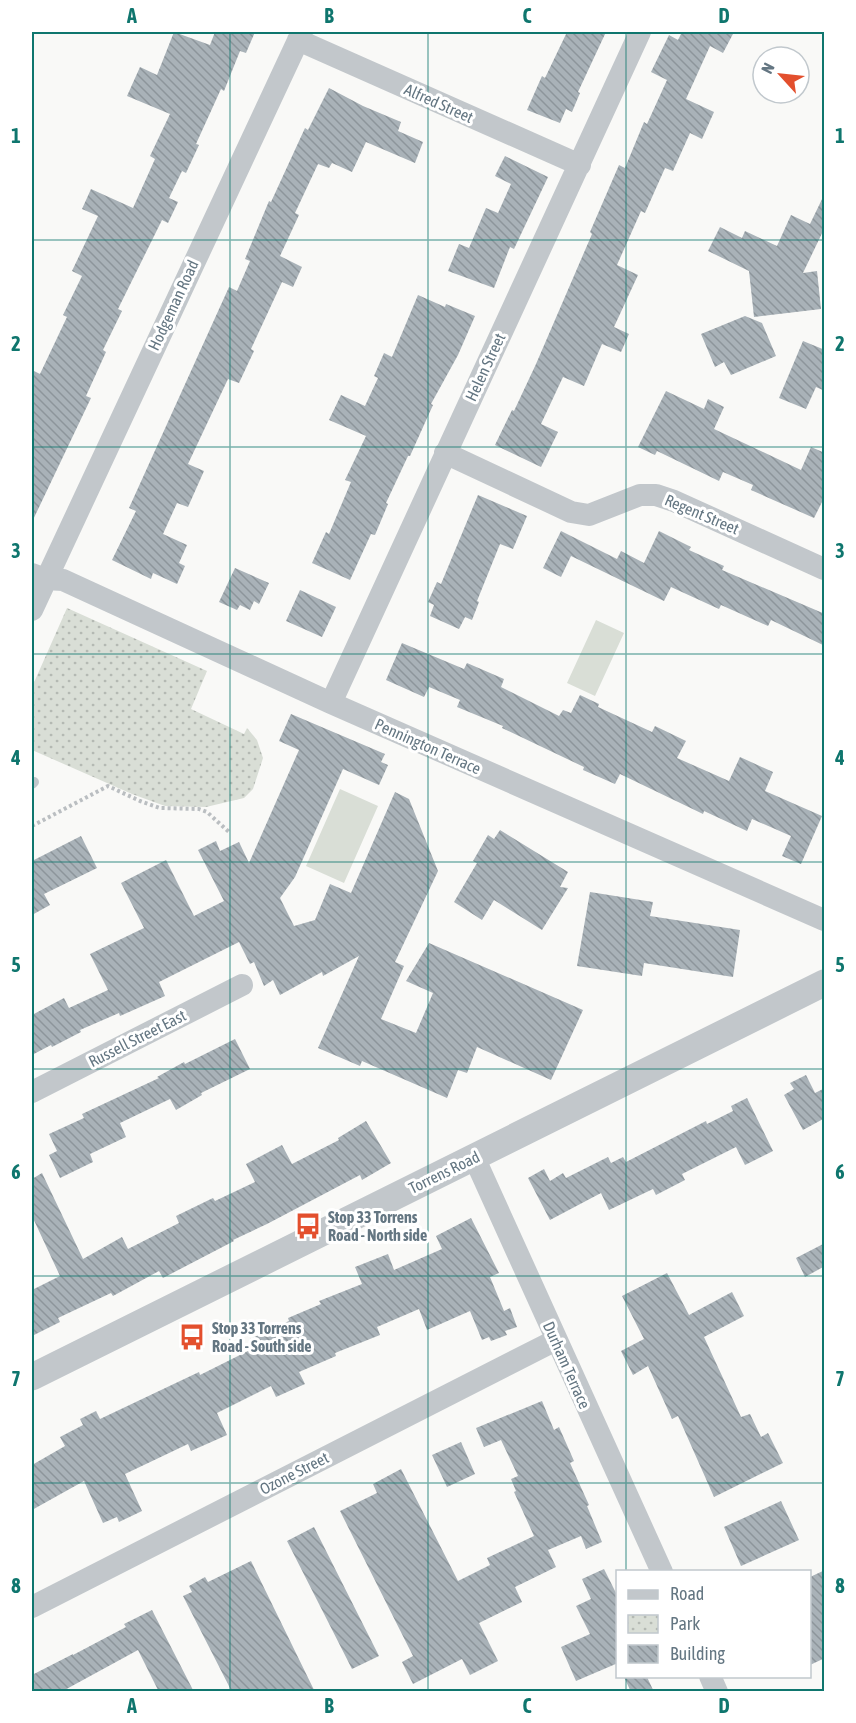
<svg xmlns="http://www.w3.org/2000/svg" width="856" height="1723" font-family="'Asap Condensed',sans-serif">
  <style>
    .grass { fill: #d9ded6 }
    .park { fill: url(#park-dots) }
    .building { fill: url(#building-back-hatch) }
    .lines { fill: none; stroke-linecap: round; stroke-linejoin: round }
    .path { stroke: #babec1; stroke-width: 4; stroke-dasharray: 3 3; stroke-linecap: butt }
    .service { stroke: #c2c7cb; stroke-width: 10 }
    .minor { stroke: #c2c7cb; stroke-width: 22 }
    .tertiary { stroke: #c2c7cb; stroke-width: 27 }
    .grid { fill: none; stroke: #0f766e; stroke-width: 1.5; stroke-opacity: 0.55 }
    .labels { text-anchor: middle; dominant-baseline: central; stroke-width: 6; stroke-linejoin: round; paint-order: stroke }
    .street-label { font-size: 16px; fill: #647682; stroke: #fff }
    .poi-label { font-size: 16px; font-weight: bold; fill: #647682; stroke: #fff; text-anchor: start }
    .neatline { fill: none; stroke: #0f766e; stroke-width: 2 }
    .grid-label { font-size: 20px; text-anchor: middle; font-weight: bold; fill: #0f766e }
  </style>
  <defs>
    <pattern id="park-dots" width="8" height="8" patternUnits="userSpaceOnUse" patternTransform="scale(1.5)"><rect width="8" height="8" fill="#d9ded6"/><path d="M2 2h.1M6 6h.1" fill="none" stroke="#b4b9b3" stroke-width="1.8" stroke-linecap="round"/></pattern>
    <pattern id="building-back-hatch" width="6" height="6" patternUnits="userSpaceOnUse" patternTransform="scale(1.5)"><rect width="6" height="6" fill="#a9b2b8"/><path d="M-1 5l2 2M0 0l6 6M5-1l2 2" fill="none" stroke="#8d959b"/></pattern>
  </defs>
  <rect width="100%" height="100%" fill="#f9f9f7"/>
  <path class="grass" d="M 596,620 L 624,633 L 595,696 L 567,683 Z
    M 340,789 L 378,806 L 344,883 L 306,866 Z"/>
  <path class="park" d="M 67,608 L 207,671 L 191,709 L 244,734 L 247,728 L 257,740 L 263,758 L 253,789 L 244,798 L 206,807 L 165,806 L 132,794 L 32,750 L 32,687 Z"/>
  <path class="building" d="M 174,32 L 210,45 L 215,32 L 255,32 L 246,53 L 240,51 L 224,91 L 221,89 L 196,144 L 199,145 L 186,173 L 182,171 L 169,198 L 178,202 L 168,223 L 162,220 L 118,309 L 122,311 L 103,350 L 106,352 L 86,396 L 91,398 L 32,522 L 32,370 L 40,374 L 67,317 L 63,315 L 82,276 L 72,271 L 98,216 L 82,209 L 91,189 L 133,208 L 155,159 L 150,156 L 170,114 L 127,96 L 140,67 L 157,75 Z
    M 567,32 L 606,32 L 578,92 L 580,93 L 572,112 L 566,109 L 560,123 L 527,110 L 542,76 L 545,78 Z
    M 680,32 L 734,32 L 723,53 L 710,46 L 686,99 L 714,112 L 702,139 L 690,133 L 673,171 L 665,168 L 645,213 L 641,211 L 617,265 L 638,275 L 614,327 L 629,334 L 621,352 L 602,344 L 584,386 L 563,377 L 541,424 L 558,432 L 541,467 L 495,445 L 512,410 L 514,411 L 536,364 L 592,234 L 590,232 L 619,165 L 625,168 L 644,122 L 647,124 L 667,80 L 651,72 L 669,35 L 678,40 L 682,32 Z
    M 329,88 L 363,106 L 401,122 L 398,131 L 423,142 L 415,163 L 366,142 L 352,172 L 332,163 L 329,168 L 318,164 L 295,213 L 299,215 L 280,256 L 302,267 L 293,287 L 282,282 L 251,349 L 254,351 L 239,383 L 228,379 L 188,464 L 204,471 L 188,507 L 177,503 L 163,534 L 187,545 L 179,563 L 185,566 L 177,584 L 153,573 L 151,579 L 112,560 L 136,511 L 129,508 L 229,287 L 237,291 L 250,261 L 245,259 L 269,201 L 271,202 L 305,128 L 308,130 Z
    M 505,156 L 548,177 L 514,249 L 510,247 L 494,288 L 448,271 L 459,244 L 469,248 L 486,208 L 498,213 L 511,184 L 495,176 Z
    M 824,195 L 825,227 L 803,273 L 817,271 L 821,309 L 754,317 L 749,271 L 708,251 L 720,227 L 742,238 L 745,231 L 777,246 L 791,215 L 810,224 Z
    M 418,295 L 445,307 L 446,304 L 475,316 L 458,355 L 431,404 L 433,405 L 410,456 L 408,456 L 386,503 L 388,504 L 375,535 L 371,534 L 350,580 L 312,563 L 326,532 L 329,534 L 351,482 L 345,480 L 366,436 L 329,420 L 341,395 L 365,406 L 378,378 L 374,376 L 384,353 L 392,357 Z
    M 745,316 L 762,323 L 776,356 L 731,375 L 724,362 L 715,367 L 701,334 Z
    M 803,341 L 825,350 L 825,391 L 816,387 L 806,409 L 779,398 Z
    M 666,391 L 704,409 L 708,399 L 724,407 L 714,429 L 801,470 L 811,447 L 825,453 L 825,496 L 814,518 L 751,490 L 753,485 L 723,472 L 719,481 L 657,451 L 655,455 L 638,447 Z
    M 478,495 L 527,516 L 513,549 L 500,544 L 477,601 L 479,602 L 472,620 L 465,617 L 459,629 L 430,616 L 434,605 L 428,602 L 437,582 L 441,584 Z
    M 561,531 L 617,559 L 621,551 L 644,563 L 659,531 L 691,547 L 689,550 L 724,566 L 722,570 L 825,614 L 825,646 L 771,620 L 768,626 L 721,605 L 719,609 L 671,587 L 664,601 L 571,556 L 561,577 L 543,568 Z
    M 235,568 L 269,583 L 259,604 L 254,601 L 250,610 L 240,605 L 237,610 L 219,602 Z
    M 300,590 L 336,607 L 322,637 L 286,621 Z
    M 402,643 L 464,669 L 467,663 L 504,679 L 501,687 L 559,716 L 563,710 L 571,713 L 580,695 L 599,704 L 598,707 L 652,732 L 655,726 L 686,741 L 677,758 L 729,781 L 740,757 L 773,772 L 765,791 L 822,816 L 801,864 L 782,856 L 791,836 L 752,819 L 747,831 L 704,811 L 703,814 L 620,774 L 615,784 L 583,770 L 584,767 L 502,728 L 503,726 L 457,707 L 460,700 L 429,687 L 424,697 L 386,680 Z
    M 291,714 L 385,754 L 381,762 L 388,765 L 379,785 L 343,769 L 295,877 L 280,898 L 294,926 L 315,920 L 330,884 L 351,893 L 395,792 L 409,799 L 438,871 L 395,962 L 404,966 L 381,1019 L 416,1033 L 433,993 L 406,981 L 429,943 L 583,1010 L 551,1080 L 477,1047 L 467,1073 L 458,1070 L 447,1098 L 362,1061 L 360,1066 L 318,1048 L 359,956 L 323,976 L 322,972 L 280,995 L 273,980 L 264,986 L 254,962 L 250,964 L 239,942 L 159,982 L 165,996 L 120,1016 L 119,1013 L 80,1030 L 81,1032 L 52,1047 L 51,1045 L 32,1055 L 32,1015 L 64,998 L 69,1008 L 108,990 L 90,954 L 144,928 L 121,883 L 166,860 L 194,916 L 224,901 L 198,850 L 216,841 L 220,851 L 239,842 L 249,863 L 299,750 L 279,741 Z
    M 500,830 L 568,872 L 560,887 L 568,888 L 542,930 L 494,900 L 482,920 L 454,902 L 477,863 L 473,861 L 488,835 L 494,839 Z
    M 81,836 L 97,868 L 44,894 L 50,905 L 32,915 L 32,861 Z
    M 590,892 L 653,902 L 650,916 L 740,930 L 733,977 L 644,963 L 642,976 L 577,966 Z
    M 235,1039 L 250,1069 L 201,1093 L 202,1095 L 176,1110 L 170,1099 L 120,1123 L 126,1137 L 90,1154 L 93,1162 L 60,1178 L 49,1155 L 57,1151 L 49,1134 L 84,1118 L 82,1114 L 159,1078 L 157,1077 L 184,1062 L 185,1064 Z
    M 806,1075 L 815,1093 L 825,1088 L 825,1118 L 803,1130 L 784,1095 L 794,1089 L 790,1083 Z
    M 747,1098 L 773,1151 L 745,1165 L 736,1147 L 682,1174 L 685,1180 L 656,1195 L 653,1189 L 609,1210 L 601,1193 L 550,1220 L 528,1178 L 544,1169 L 550,1181 L 563,1173 L 566,1178 L 608,1157 L 611,1163 L 623,1157 L 626,1162 L 706,1121 L 707,1124 L 733,1111 L 731,1106 Z
    M 366,1121 L 391,1163 L 362,1180 L 360,1175 L 267,1224 L 233,1240 L 234,1241 L 163,1278 L 159,1271 L 113,1296 L 111,1293 L 58,1318 L 60,1322 L 32,1336 L 32,1290 L 60,1276 L 32,1216 L 32,1179 L 42,1173 L 83,1259 L 122,1237 L 128,1249 L 179,1223 L 176,1216 L 213,1198 L 215,1201 L 255,1182 L 246,1164 L 282,1145 L 292,1164 L 339,1140 L 338,1138 Z
    M 471,1218 L 499,1273 L 490,1277 L 504,1311 L 510,1308 L 517,1327 L 505,1331 L 507,1335 L 491,1341 L 489,1337 L 482,1340 L 470,1311 L 427,1330 L 419,1309 L 377,1327 L 380,1335 L 335,1353 L 336,1356 L 299,1372 L 305,1384 L 276,1397 L 271,1386 L 217,1413 L 227,1435 L 191,1451 L 188,1444 L 125,1474 L 142,1511 L 119,1522 L 117,1517 L 103,1523 L 84,1481 L 32,1510 L 32,1465 L 65,1446 L 60,1437 L 83,1425 L 80,1419 L 96,1411 L 100,1419 L 199,1372 L 200,1375 L 254,1348 L 250,1339 L 289,1321 L 288,1318 L 321,1304 L 319,1301 L 362,1284 L 355,1267 L 388,1254 L 394,1270 L 442,1249 L 436,1236 Z
    M 825,1243 L 825,1266 L 805,1277 L 796,1258 Z
    M 667,1273 L 689,1315 L 732,1292 L 744,1316 L 704,1337 L 741,1417 L 750,1414 L 761,1437 L 768,1433 L 783,1463 L 714,1497 L 678,1416 L 672,1419 L 648,1366 L 633,1375 L 621,1351 L 644,1339 L 622,1296 Z
    M 542,1401 L 554,1430 L 559,1427 L 574,1461 L 570,1463 L 589,1505 L 587,1506 L 602,1542 L 586,1549 L 581,1536 L 548,1550 L 556,1567 L 515,1587 L 522,1602 L 479,1623 L 498,1661 L 470,1675 L 462,1659 L 413,1684 L 402,1662 L 413,1656 L 340,1511 L 377,1493 L 373,1484 L 401,1469 L 458,1581 L 490,1565 L 487,1558 L 534,1536 L 514,1492 L 516,1491 L 511,1479 L 518,1476 L 501,1440 L 484,1447 L 476,1428 Z
    M 461,1442 L 475,1474 L 447,1487 L 432,1455 Z
    M 781,1501 L 799,1540 L 741,1566 L 724,1527 Z
    M 314,1527 L 379,1656 L 352,1669 L 287,1541 Z
    M 251,1561 L 315,1692 L 232,1692 L 183,1596 L 192,1592 L 189,1586 L 205,1577 L 208,1582 Z
    M 604,1569 L 618,1597 L 618,1663 L 576,1681 L 561,1647 L 590,1634 L 576,1606 L 591,1599 L 582,1579 Z
    M 825,1570 L 825,1658 L 810,1665 L 810,1577 Z
    M 152,1610 L 194,1692 L 159,1692 L 138,1650 L 61,1692 L 32,1692 L 32,1675 L 73,1654 L 73,1655 L 126,1627 L 124,1624 Z
    M 624,1677 L 647,1677 L 654,1692 L 631,1692 Z"/>
  <g class="lines">
    <path class="path" d="M 32,826 L 108,786 L 140,801 L 160,808 L 199,809 L 207,812 L 229,832"/>
    <path class="service" d="M 32,784 L 34,782"/>
    <path class="minor" d="M 298,40 L 580,165
      M 445,453 L 571,512 L 589,515 L 640,495 L 656,495 L 674,501 L 824,569
      M 32,574 L 45,579 L 63,580 L 331,703 L 824,920
      M 32,610 L 302,32
      M 331,703 L 640,32
      M 32,1092 L 242,985
      M 474,1157 L 662,1572
      M 32,1607 L 556,1340
      M 710,1676 L 717,1692"/>
    <path class="tertiary" d="M 32,1377 L 824,983"/>
  </g>
  <path class="grid" d="M 230,32 L 230,1692M 428,32 L 428,1692M 626,32 L 626,1572M 32,240 L 824,240M 32,447 L 824,447M 32,654 L 824,654M 32,862 L 824,862M 32,1069 L 824,1069M 32,1276 L 824,1276M 32,1483 L 824,1483M 626,1676 L 626,1692"/>
  <defs>
    <g id="bus-bare" transform="scale(2.07)"><path d="M-5-6H5V4H4V6H2V4H-2V6H-4V4H-5ZM-3.5-4V0h7V-4ZM-3.5 1.2v1.5H-2V1.2ZM2 1.2v1.5H3.5V1.2Z" fill="#e34f2d" stroke="#fff" stroke-width="2.5" paint-order="stroke"/></g>
  </defs>
  <g fill-rule="evenodd">
    <use href="#bus-bare" x="308" y="1226"/>
    <use href="#bus-bare" x="192" y="1337"/>
  </g>
  <g class="labels">
    <g class="street-label">
      <text transform="translate(439 103) rotate(24)">Alfred Street</text>
      <text transform="translate(173 305) rotate(-65)">Hodgeman Road</text>
      <text transform="translate(485 367) rotate(-65)">Helen Street</text>
      <text transform="translate(702 514) rotate(23)">Regent Street</text>
      <text transform="translate(428 746) rotate(24)">Pennington Terrace</text>
      <text transform="translate(137 1038) rotate(-27)">Russell Street East</text>
      <text transform="translate(444 1172) rotate(-26)">Torrens Road</text>
      <text transform="translate(567 1365) rotate(66)">Durham Terrace</text>
      <text transform="translate(294 1473) rotate(-27)">Ozone Street</text>
    </g>
    <g class="poi-label">
      <text x="328" y="1217">Stop 33 Torrens<tspan x="328" dy="18">Road - North side</tspan></text>
      <text x="212" y="1328">Stop 33 Torrens<tspan x="212" dy="18">Road - South side</tspan></text>
    </g>
  </g>
  <rect width="856" height="1723" fill="none" stroke="#ffffff" stroke-width="66"/>
  <rect x="616" y="1570" width="195" height="108" fill="#ffffff" stroke="#c1c8cd" stroke-width="1.5"/>
  <rect x="628" y="1590" width="30" height="9" fill="#c2c7cb" stroke="#c1c8cd" stroke-width="1.5"/>
  <text x="670" y="1600" font-size="18" fill="#647682">Road</text>
  <rect x="628" y="1615" width="30" height="18" fill="url(#park-dots)" stroke="#c1c8cd" stroke-width="1.5"/>
  <text x="670" y="1630" font-size="18" fill="#647682">Park</text>
  <rect x="628" y="1645" width="30" height="18" fill="url(#building-back-hatch)" stroke="#c1c8cd" stroke-width="1.5"/>
  <text x="670" y="1660" font-size="18" fill="#647682">Building</text>
  <g transform="translate(781 75) rotate(297)"><circle r="28" fill="#ffffff" stroke="#c1c8cd" stroke-width="1.5"/>
  <path d="M0-4.5L10 22L0 15L-10 22Z" fill="#e34f2d"/>
  <text y="-9" font-size="16" font-weight="bold" text-anchor="middle" fill="#647682">N</text>
  </g>
  <rect x="33" y="33" width="790" height="1657" class="neatline"/>
  <g class="grid-label">
    <text x="132" y="23">A</text>
    <text x="329" y="23">B</text>
    <text x="527" y="23">C</text>
    <text x="724" y="23">D</text>
    <text x="16" y="143">1</text>
    <text x="840" y="143">1</text>
    <text x="16" y="351">2</text>
    <text x="840" y="351">2</text>
    <text x="16" y="558">3</text>
    <text x="840" y="558">3</text>
    <text x="16" y="765">4</text>
    <text x="840" y="765">4</text>
    <text x="16" y="972">5</text>
    <text x="840" y="972">5</text>
    <text x="16" y="1179">6</text>
    <text x="840" y="1179">6</text>
    <text x="16" y="1386">7</text>
    <text x="840" y="1386">7</text>
    <text x="16" y="1593">8</text>
    <text x="840" y="1593">8</text>
    <text x="132" y="1713">A</text>
    <text x="329" y="1713">B</text>
    <text x="527" y="1713">C</text>
    <text x="724" y="1713">D</text>
  </g>
</svg>
